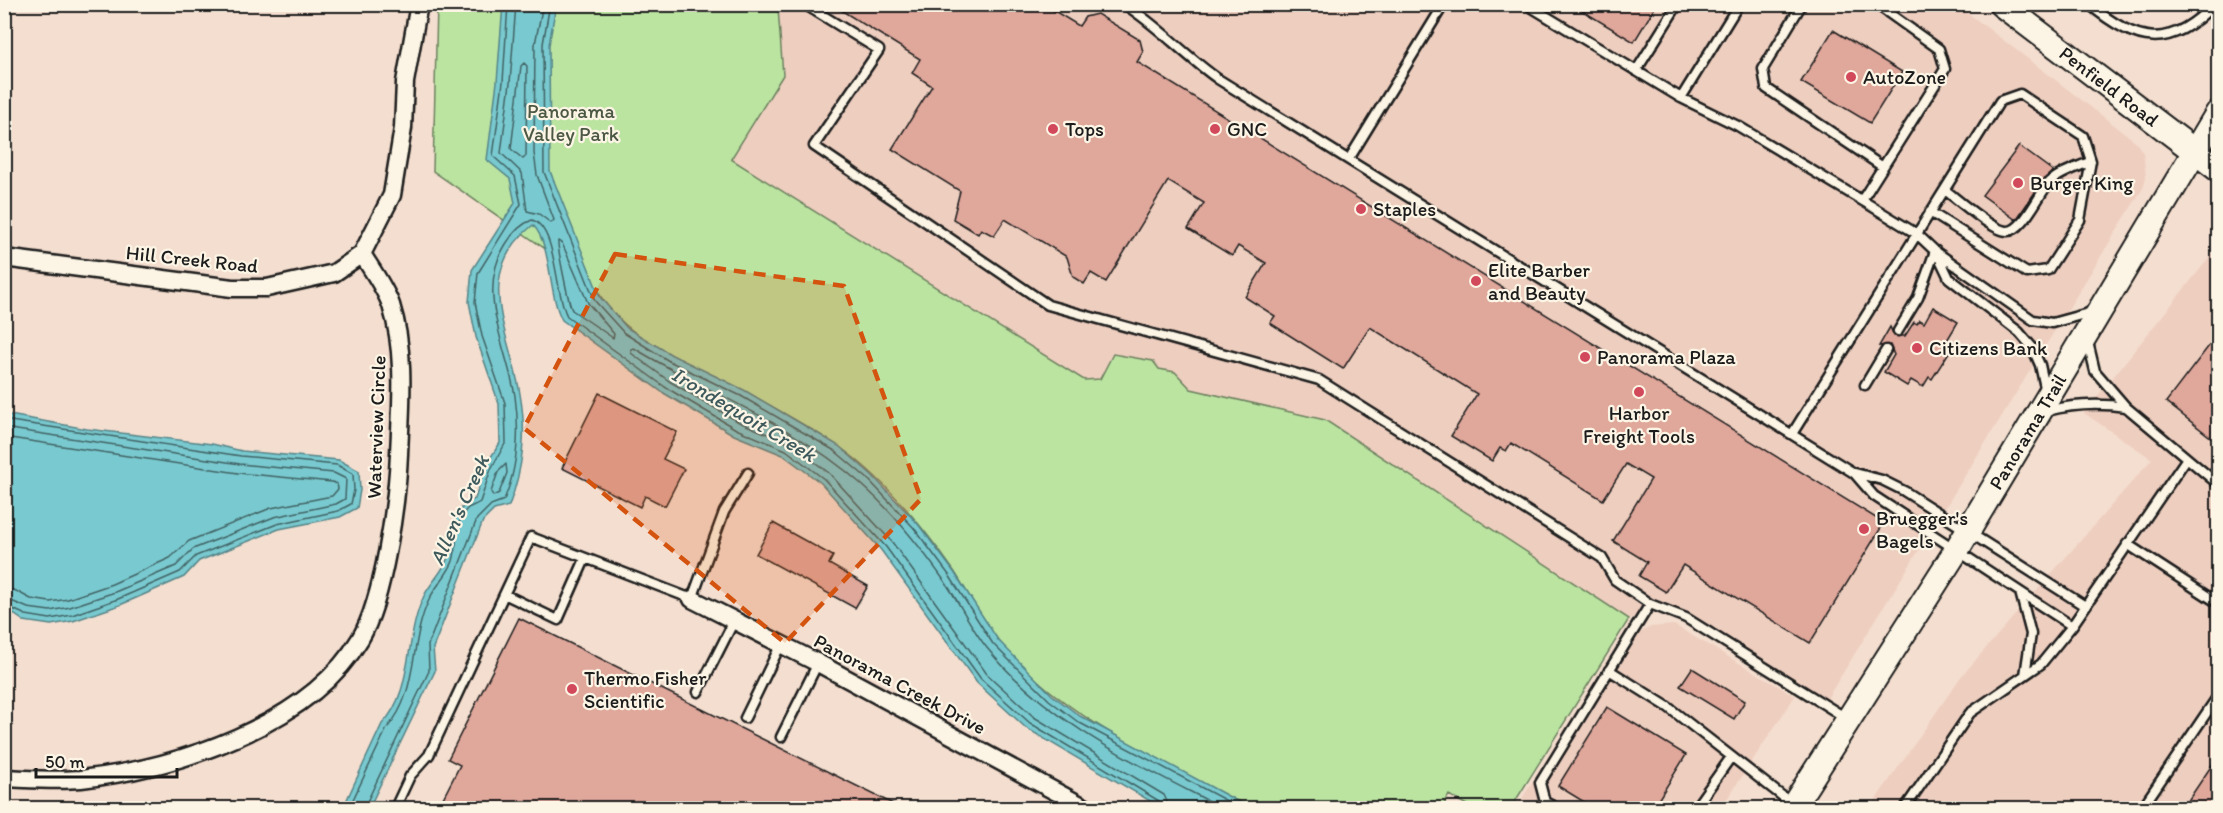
<svg xmlns="http://www.w3.org/2000/svg" width="2223" height="813" font-family="Itim,sans-serif">
  <style>
    .built { fill: #eecebf }
    .green { fill: #bbe4a1; stroke: #6c805e; stroke-width: 1.5 }
    .water { fill: #79cad0; stroke: #548488; stroke-width: 1.5 }
    .lines { fill: none; stroke-linecap: round; stroke-linejoin: round }
    .shore { stroke: #416264; stroke-width: 1.5 }
    .building { fill: #e0a79b; stroke: #1c1c1c; stroke-width: 1.5 }
    .lane-casing { stroke: #1c1c1c; stroke-width: 13 }
    .street-casing { stroke: #1c1c1c; stroke-width: 21 }
    .secondary-casing { stroke: #1c1c1c; stroke-width: 28 }
    .lane { stroke: #fcf5e5; stroke-width: 8 }
    .street { stroke: #fcf5e5; stroke-width: 16 }
    .secondary { stroke: #fcf5e5; stroke-width: 24 }
    .marked { fill: #d4530e; fill-opacity: 0.2; stroke: #d4530e; stroke-width: 4.5; stroke-dasharray: 12 8; stroke-linejoin: round }
    .poi-dot { fill: #d1495b; stroke: #fcf5e5; stroke-width: 2 }
    .labels { text-anchor: middle; dominant-baseline: central; stroke-width: 4.5; stroke-linejoin: round; paint-order: stroke }
    .poi-label { font-size: 20px; fill: #1c1c1c; stroke: #fcf5e5; text-anchor: start }
    .street-label { font-size: 20px; fill: #1c1c1c; stroke: #fcf5e5 }
    .park-label { font-size: 20px; fill: #4c5844; stroke: #fcf5e5 }
    .water-label { font-size: 21px; font-style: italic; fill: #3d595b; stroke: #fcf5e5 }
  </style>
  <rect width="100%" height="100%" fill="#f4decf"/>
  <filter id="ink" filterUnits="userSpaceOnUse"><feTurbulence type="fractalNoise" baseFrequency=".0167" numOctaves="2"/><feDisplacementMap in="SourceGraphic" scale="12" xChannelSelector="R" yChannelSelector="G"/><feConvolveMatrix kernelMatrix="1 2 1 2 8 2 1 2 1" color-interpolation-filters="sRGB"/></filter>
  <g filter="url(#ink)">
    <path class="built" d="M 1956,4 L 2135,141 L 2143,153 L 2146,177 L 2143,188 L 1823,705 L 1696,624 L 1655,611 L 1629,619 L 1325,420 L 1191,389 L 1175,372 L 1159,369 L 1153,361 L 1113,354 L 1100,379 L 1084,380 L 731,159 L 783,75 L 778,8 L 772,5 Z
      M 2218,247 L 2218,808 L 1870,808 L 1960,678 L 2152,459 L 2084,413 Z
      M 1674,625 L 1795,696 L 1721,808 L 1516,808 L 1620,642 L 1651,627 Z"/>
    <path class="green" d="M 437,5 L 772,5 L 778,8 L 783,75 L 731,159 L 1084,380 L 1100,379 L 1113,354 L 1153,361 L 1159,369 L 1175,372 L 1191,389 L 1325,420 L 1629,619 L 1511,808 L 1472,808 L 1449,795 L 1442,808 L 1257,808 L 1237,801 C 1151,755 1062,717 998,640 C 981,619 969,594 954,571 C 924,528 882,476 838,446 C 808,426 775,408 744,391 C 690,361 621,343 593,282 L 433,171 Z"/>
    <path class="water" d="M 503,4 L 556,5 L 549,45 L 550,171 L 600,297 L 627,328 L 672,355 L 744,390 L 839,446 L 872,475 L 918,524 L 954,572 L 998,640 L 1052,695 L 1080,716 L 1237,801 L 1257,808 L 1162,808 L 1026,728 L 977,683 L 881,550 L 821,483 L 783,455 L 734,435 L 662,392 L 562,320 C 548,294 552,245 533,225 C 471,274 510,332 520,394 C 527,434 523,468 509,506 L 494,510 L 483,521 L 433,648 L 435,671 L 369,808 L 343,808 L 382,724 C 414,691 404,637 424,596 C 430,583 444,571 448,557 C 454,535 450,508 475,499 L 485,466 L 500,443 L 499,404 L 476,337 L 469,302 L 472,270 L 515,203 L 510,179 L 487,160 L 497,82 Z
      M 4,414 L 87,429 L 212,444 L 242,451 L 339,460 L 359,471 L 360,490 L 357,508 L 340,517 L 279,529 L 199,561 L 184,577 L 120,605 L 73,621 L 51,625 L 24,621 L 5,608 Z"/>
    <g class="lines">
      <path class="shore" d="M 516,4 L 510,83 L 501,153 L 522,173 L 527,211 L 539,214 L 551,223 L 554,220 L 537,175 L 534,153 L 535,44 L 543,4
        M 550,4 L 543,44 L 544,172 L 595,301 L 624,333 L 669,361 L 741,396 L 835,451 L 868,479 L 914,528 L 949,575 L 993,644 L 1049,700 L 1078,722 L 1240,808
        M 524,63 L 527,66 L 526,156 L 523,159 L 511,149 L 521,66 Z
        M 558,241 L 562,243 L 588,303 L 614,334 L 613,338 L 572,310 C 569,305 557,246 558,241 Z
        M 4,420 L 241,456 L 337,465 L 353,474 L 354,490 L 351,504 L 338,511 L 277,524 L 196,556 L 180,572 L 118,599 L 72,615 L 50,619 L 26,615 L 4,605
        M 4,428 L 240,464 L 334,473 L 346,479 L 345,499 L 336,504 L 274,517 L 193,549 L 176,566 L 115,592 L 70,607 L 50,611 L 28,608 L 4,598
        M 4,437 L 238,473 L 332,482 L 337,484 L 338,489 L 332,496 L 271,508 L 189,541 L 170,558 L 112,584 L 68,599 L 50,602 L 31,599 L 14,590 L 4,589
        M 506,464 L 507,473 L 499,493 L 493,496 L 491,492 L 498,472 Z
        M 349,808 L 387,728 C 419,693 409,641 429,600 C 435,586 448,575 453,561 C 458,545 454,520 468,508 C 471,506 476,505 480,502 L 491,469 L 506,442 L 505,403 L 482,336 L 475,302 L 478,273 L 521,204 L 515,176 L 493,156 L 503,82 L 508,4
        M 364,808 L 429,671 L 428,645 L 477,519 L 491,505 L 504,500 C 518,467 520,432 515,396 C 507,347 475,291 506,244 C 512,234 521,224 532,220 C 557,227 555,295 567,316 L 665,387 L 736,429 L 786,450 L 824,479 L 886,547 L 981,679 L 1030,723 L 1159,801 L 1163,808
        M 1170,808 L 1164,795 L 1034,717 L 987,674 L 892,542 L 829,473 L 791,444 L 739,422 L 669,381 L 631,353 L 631,349 L 634,348 C 709,394 794,424 860,483 C 892,511 919,545 943,579 C 959,601 970,627 987,648 C 1049,724 1138,764 1222,808"/>
    </g>
    <path class="building" d="M 831,4 L 1043,4 L 1079,26 L 1085,17 L 1097,14 L 1140,40 L 1143,52 L 1137,62 L 1884,523 L 1810,643 L 1683,565 L 1666,592 L 1639,576 L 1647,562 L 1613,541 L 1651,479 L 1626,464 L 1603,500 L 1511,443 L 1506,451 L 1500,448 L 1492,461 L 1451,436 L 1477,394 L 1370,327 L 1343,369 L 1270,323 L 1275,316 L 1245,297 L 1266,263 L 1238,246 L 1232,256 L 1188,229 L 1204,203 L 1168,181 L 1106,282 L 1091,273 L 1084,284 L 1073,277 L 1067,257 L 1005,219 L 994,236 L 981,229 L 978,234 L 953,219 L 960,191 L 892,149 L 932,86 L 912,73 L 920,59 Z
      M 1571,4 L 1657,4 L 1634,42 Z
      M 1833,30 L 1902,72 L 1870,123 L 1801,82 Z
      M 2019,146 L 2053,171 L 2044,179 L 2016,220 L 1982,195 Z
      M 1933,307 L 1958,322 L 1946,342 L 1953,346 L 1932,379 L 1929,377 L 1923,387 L 1911,380 L 1907,386 L 1884,372 L 1894,355 L 1890,345 L 1879,346 L 1890,327 L 1894,336 L 1905,336 L 1914,322 L 1917,324 L 1919,320 L 1924,323 Z
      M 2218,334 L 2218,443 L 2166,402 Z
      M 599,393 L 677,432 L 663,459 L 684,469 L 665,506 L 645,496 L 640,507 L 562,468 Z
      M 773,523 L 833,556 L 829,564 L 868,586 L 855,608 L 756,554 Z
      M 519,618 L 901,808 L 438,808 L 460,765 L 448,759 Z
      M 1692,668 L 1745,701 L 1734,719 L 1680,686 Z
      M 1607,707 L 1686,755 L 1655,805 L 1648,801 L 1643,808 L 1594,808 L 1558,786 Z
      M 2218,756 L 2218,808 L 2183,808 Z"/>
    <g class="lines">
      <g class="lane-casing">
        <path id="lane" d="M 804,4 L 879,50 L 814,146 L 1048,305 L 1319,380 L 1602,558 L 1615,580 L 1650,604 L 1686,618 L 1846,718
          M 1124,4 C 1159,26 1185,56 1218,79 L 1854,473 L 1874,496 L 2072,626
          M 1526,4 L 1681,98 L 1738,126 L 1868,204 L 1917,234 L 1935,251 L 2033,320 L 2052,323 L 2092,312
          M 1802,4 L 1763,69 L 1766,88 L 1883,167
          M 2089,4 C 2136,44 2170,51 2214,4
          M 1636,71 L 1678,4
          M 1681,98 L 1739,4
          M 1349,159 L 1444,4
          M 1945,190 C 1957,199 1993,231 2007,231 C 2023,232 2039,194 2049,183 C 2058,173 2079,167 2091,161
          M 1862,200 L 1945,69 L 1939,49 L 1876,4
          M 1936,251 L 1949,278 L 2019,332 L 2032,347 L 2040,365 L 2046,392
          M 1898,331 L 1918,298 L 1935,251
          M 2088,342 L 2095,371 L 2126,407 L 2218,484
          M 1865,385 L 1886,350
          M 2047,411 C 2074,404 2098,403 2126,407
          M 1792,434 L 2000,101 L 2020,94 L 2083,136 L 2091,161 L 2080,220 L 2048,270 L 2027,273 L 1930,212
          M 1855,473 L 1882,480 L 1904,491 L 2085,606
          M 2127,544 L 2218,603
          M 2020,592 L 2031,634 L 2025,675
          M 506,595 L 558,620 L 585,559
          M 1609,670 L 1668,707 L 1791,803
          M 698,692 L 734,621
          M 745,718 L 781,644
          M 781,737 L 818,663
          M 395,808 L 410,776 L 429,755 L 531,537 L 692,599 L 724,512 L 748,473
          M 1557,808 L 1545,802 L 1540,783 L 1650,604
          M 1695,808 L 1731,757
          M 1905,808 L 1970,713 L 2041,664 L 2072,626 L 2187,458
          M 2142,808 L 2218,696"/>
      </g>
      <g class="street-casing">
        <path id="street" d="M 4,258 L 232,288 L 267,288 L 334,273 L 362,254 L 392,195 L 403,128 L 405,82 L 419,4
          M 692,599 L 818,663 L 1086,808
          M 4,778 C 30,779 56,781 81,779 C 176,768 309,726 360,639 C 384,599 397,501 399,454 C 401,405 406,352 391,305 C 385,288 372,270 362,254"/>
      </g>
      <g class="secondary-casing">
        <g id="secondary">
          <path id="s1" d="M 2001,4 L 2218,169"/>
          <path id="s2" d="M 1792,808 L 1956,551 L 2218,113"/>
        </g>
      </g>
      <use href="#lane" class="lane"/>
      <use href="#street" class="street"/>
      <use href="#secondary" class="secondary"/>
    </g>
  </g>
  <path class="marked" d="M 615,254 L 844,286 L 921,499 L 785,643 L 524,428 Z"/>
  <g class="poi-dot">
    <circle cx="1851" cy="77" r="6"/>
    <circle cx="1053" cy="129" r="6"/>
    <circle cx="1215" cy="129" r="6"/>
    <circle cx="2018" cy="183" r="6"/>
    <circle cx="1361" cy="209" r="6"/>
    <circle cx="1476" cy="281" r="6"/>
    <circle cx="1917" cy="348" r="6"/>
    <circle cx="1585" cy="357" r="6"/>
    <circle cx="1639" cy="392" r="6"/>
    <circle cx="1864" cy="529" r="6"/>
    <circle cx="572" cy="689" r="6"/>
  </g>
  <g class="labels">
    <g class="poi-label">
      <text x="1863" y="77">AutoZone</text>
      <text x="1065" y="129">Tops</text>
      <text x="1227" y="129">GNC</text>
      <text x="2030" y="183">Burger King</text>
      <text x="1373" y="209">Staples</text>
      <text x="1488" y="270">Elite Barber<tspan x="1488" dy="23">and Beauty</tspan></text>
      <text x="1929" y="348">Citizens Bank</text>
      <text x="1597" y="357">Panorama Plaza</text>
      <text x="1639" y="413" text-anchor="middle">Harbor<tspan x="1639" dy="23">Freight Tools</tspan></text>
      <text x="1876" y="518">Bruegger's<tspan x="1876" dy="23">Bagels</tspan></text>
      <text x="584" y="678">Thermo Fisher<tspan x="584" dy="23">Scientific</tspan></text>
    </g>
    <g class="street-label">
      <text stroke="none"><textPath href="#s1" startOffset="136">Penfield Road</textPath></text>
      <text transform="translate(192 259) rotate(6)">Hill Creek Road</text>
      <text transform="translate(376 427) rotate(-88)">Waterview Circle</text>
      <text stroke="none"><textPath href="#s2" startOffset="444">Panorama Trail</textPath></text>
      <text transform="translate(900 684) rotate(28)">Panorama Creek Drive</text>
    </g>
    <g class="park-label">
      <text x="571" y="111">Panorama<tspan x="571" dy="23">Valley Park</tspan></text>
    </g>
    <g class="water-label">
      <text transform="translate(744 414) rotate(31)">Irondequoit Creek</text>
      <text transform="translate(459 510) rotate(-66)">Allen's Creek</text>
    </g>
  </g>
  <rect width="2223" height="813" fill="none" stroke="#fcf5e5" stroke-width="24"/>
  <rect x="12" y="12" width="2199" height="789" fill="none" stroke="#1c1c1c" stroke-width="2" filter="url(#ink)"/>
  <path d="M36 768v9h141v-9" fill="none" stroke="#1c1c1c" stroke-width="3"/>
  <text x="45" y="768" font-size="18" fill="#1c1c1c" stroke="#fcf5e5" stroke-width="4.5" paint-order="stroke">50 m</text>
</svg>
